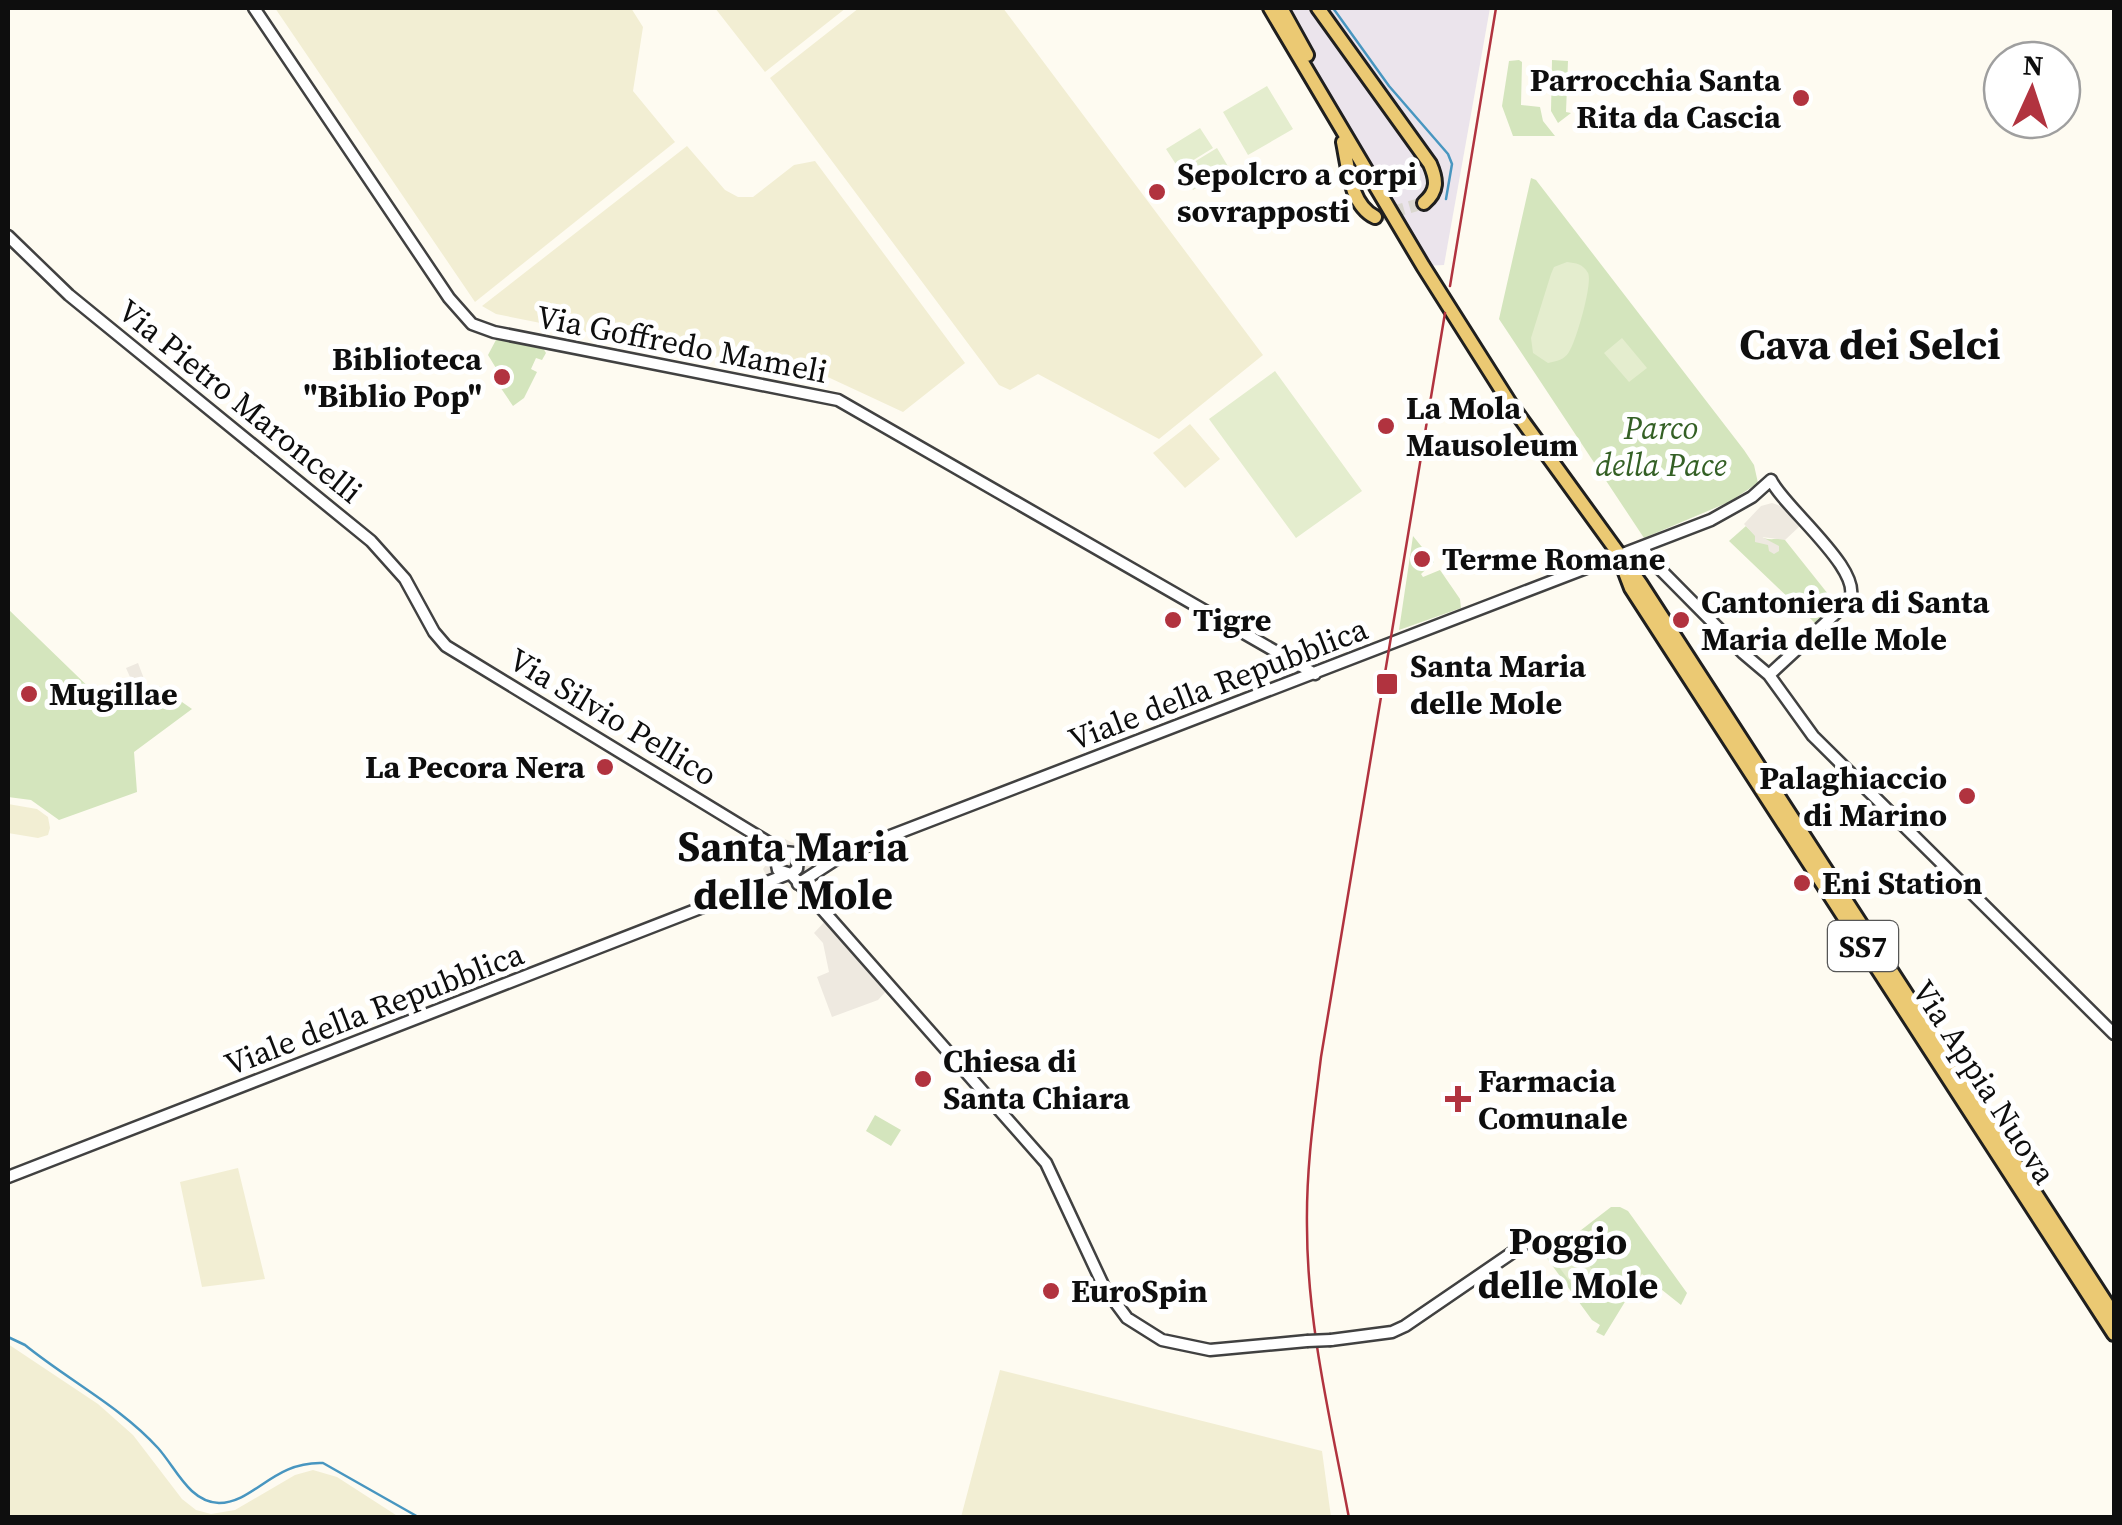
<svg xmlns="http://www.w3.org/2000/svg" width="2122" height="1525" font-family="'Source Serif 4',serif">
  <style>
    .industrial { fill: #ebe4ec }
    .farmland { fill: #f2eed3 }
    .green { fill: #d4e5bd }
    .pitch { fill: #e4edce }
    .plaza { fill: #eee9e0 }
    .lines { fill: none; stroke-linecap: round; stroke-linejoin: round }
    .stream { stroke: #4896c0; stroke-width: 2.5 }
    .primary-tunnel { stroke: #dad7cf; stroke-width: 12; stroke-dasharray: 12 6; stroke-linecap: butt }
    .tertiary-casing { stroke: #414141; stroke-width: 15 }
    .primary-casing { stroke: #1f1f1f; stroke-width: 18 }
    .tertiary { stroke: #fff; stroke-width: 10 }
    .primary { stroke: #ebc973; stroke-width: 12 }
    .rail { stroke: #b1333f; stroke-width: 2.5 }
    .tertiary-bridge-casing { stroke: #414141; stroke-width: 15; stroke-linecap: butt }
    .tertiary-bridge { stroke: #fff; stroke-width: 10 }
    .poi-dot { fill: #b1333f; stroke: #fff; stroke-width: 4 }
    .labels { text-anchor: middle; dominant-baseline: central; stroke-width: 10; stroke-linejoin: round; paint-order: stroke }
    .shield { fill: #fff; stroke: #565656; stroke-width: 2.5 }
    .shield-label { font-size: 30px; font-weight: bold; fill: #0e0e0e }
    .poi-label { font-size: 32px; font-weight: bold; fill: #0e0e0e; stroke: #fff; text-anchor: start }
    .street-label { font-size: 32px; fill: #0e0e0e; stroke: #fff }
    .park-label { font-size: 32px; font-style: italic; fill: #346025; stroke: #fff }
    .quarter-label { font-size: 38px; font-weight: bold; fill: #0e0e0e; stroke: #fff }
    .district-label { font-size: 42px; font-weight: bold; fill: #0e0e0e; stroke: #fff }
  </style>
  <rect width="100%" height="100%" fill="#fefbf1"/>
  <path class="industrial" d="M 1270,8 L 1490,8 L 1444,265 L 1423,266 Z"/>
  <path class="farmland" d="M 275,8 L 631,8 L 643,27 L 633,91 L 675,142 L 475,302 Z
    M 715,8 L 846,8 L 765,72 Z
    M 859,8 L 1003,8 L 1263,355 L 1159,439 L 1038,374 L 1010,390 L 999,385 L 770,78 Z
    M 687,146 L 725,190 L 738,197 L 753,197 L 794,165 L 815,161 L 965,363 L 903,412 L 817,372 L 797,374 L 496,314 L 482,306 Z
    M 1190,424 L 1220,459 L 1185,488 L 1153,453 Z
    M 8,804 L 37,809 L 48,817 L 50,828 L 48,835 L 38,838 L 8,833 Z
    M 238,1168 L 265,1279 L 202,1287 L 180,1182 Z
    M 8,1344 L 98,1404 L 133,1435 L 182,1499 L 196,1510 L 211,1514 L 235,1510 L 295,1475 L 313,1470 L 337,1477 L 399,1517 L 8,1517 Z
    M 1000,1370 L 1322,1451 L 1331,1517 L 961,1517 Z"/>
  <path class="green" d="M 1519,60 L 1522,62 L 1521,105 L 1540,107 L 1543,121 L 1555,136 L 1513,136 L 1502,106 L 1509,61 Z
    M 1552,60 L 1568,61 L 1566,112 L 1571,113 L 1558,123 L 1551,111 Z
    M 1531,178 L 1536,180 L 1744,450 L 1754,465 L 1758,483 L 1729,502 L 1644,538 L 1499,319 Z
    M 497,338 L 543,348 L 546,353 L 542,360 L 536,358 L 531,369 L 537,372 L 524,398 L 513,406 L 494,378 L 499,373 L 488,355 Z
    M 1746,526 C 1755,536 1768,543 1782,537 L 1785,540 L 1836,604 L 1815,623 L 1729,541 Z
    M 1413,536 L 1434,562 L 1421,574 L 1423,577 L 1440,570 L 1460,599 L 1461,608 L 1399,630 Z
    M 8,609 L 103,701 L 159,686 L 192,709 L 134,752 L 137,792 L 59,820 L 31,800 L 8,797 Z
    M 875,1115 L 901,1130 L 891,1146 L 866,1131 Z
    M 1611,1207 L 1620,1207 L 1628,1211 L 1687,1293 L 1681,1305 L 1642,1274 L 1604,1336 L 1596,1332 L 1600,1325 L 1592,1320 L 1546,1257 Z"/>
  <path class="pitch" d="M 1267,86 L 1293,129 L 1248,155 L 1223,112 Z
    M 1200,128 L 1213,148 L 1179,169 L 1166,149 Z
    M 1217,148 L 1229,168 L 1193,190 L 1181,170 Z
    M 1567,262 C 1576,263 1583,264 1588,273 C 1593,283 1576,342 1569,352 C 1564,360 1557,361 1548,363 L 1533,353 L 1531,338 L 1551,274 L 1554,267 Z
    M 1622,338 L 1647,368 L 1629,382 L 1604,353 Z
    M 1275,371 L 1362,491 L 1296,538 L 1209,419 Z
    M 1574,1245 L 1598,1278 L 1578,1293 L 1554,1260 Z"/>
  <path class="plaza" d="M 1772,503 L 1786,508 L 1801,525 L 1785,540 L 1762,537 L 1779,546 L 1779,551 L 1774,554 L 1769,551 L 1768,545 L 1755,542 L 1755,536 L 1744,524 L 1761,506 Z
    M 138,663 L 146,684 L 127,692 L 123,680 L 130,677 L 126,668 Z
    M 785,839 L 803,848 L 821,847 L 833,869 L 800,893 L 789,882 L 772,887 L 763,869 Z
    M 828,918 L 889,988 L 878,1000 L 832,1017 L 817,977 L 829,972 L 823,943 L 814,933 Z"/>
  <g class="lines">
    <path class="stream" d="M 1333,8 L 1389,86 L 1448,154 L 1452,164 L 1446,199
      M 8,1337 L 25,1345 C 68,1380 121,1407 158,1448 C 176,1468 189,1502 219,1503 C 254,1503 273,1461 323,1463 L 420,1518"/>
    <path class="primary-tunnel" d="M 1375,217 L 1424,203"/>
    <g class="tertiary-casing">
      <path id="tertiary" d="M 254,8 L 449,298 L 472,324 L 494,332 L 838,400 L 1315,674
        M 8,236 L 69,295 L 371,541 L 405,579 L 434,632 L 446,646 L 784,852
        M 1643,547 L 1649,558 L 1743,653 L 1769,675 L 1813,736 L 2114,1034
        M 796,855 L 834,860
        M 791,874 L 797,869 L 798,859 L 794,853 L 784,852 L 776,860 L 778,870 L 791,874 L 1046,1163 L 1104,1287 L 1127,1318 L 1162,1340 L 1210,1350 L 1307,1341
        M 798,884 L 835,860 L 885,838 L 1711,520 L 1752,497 L 1771,480 C 1783,507 1869,574 1848,602 L 1769,675
        M 8,1177 L 788,874
        M 1331,1340 L 1392,1332 L 1405,1326 L 1522,1246"/>
    </g>
    <g class="primary-casing">
      <path id="primary" d="M 1270,8 L 1423,266 L 1511,405 L 1640,583 L 2114,1315
        M 1281,8 L 1307,55
        M 1318,8 L 1430,164 C 1437,180 1438,191 1424,203
        M 1343,142 C 1348,166 1350,205 1375,217
        M 1623,567 L 1631,588 L 2114,1334"/>
    </g>
    <use href="#tertiary" class="tertiary"/>
    <use href="#primary" class="primary"/>
    <path class="rail" d="M 1450,286 L 1496,8
      M 1349,1518 C 1331,1422 1307,1324 1307,1227 C 1306,1169 1314,1114 1321,1057 L 1445,313"/>
    <g class="tertiary-bridge-casing">
      <path id="tertiary-bridge" d="M 1307,1341 L 1331,1340"/>
    </g>
    <use href="#tertiary-bridge" class="tertiary-bridge"/>
  </g>
  <g class="poi-dot">
    <circle cx="1801" cy="98" r="10"/>
    <circle cx="1157" cy="192" r="10"/>
    <circle cx="502" cy="377" r="10"/>
    <circle cx="1386" cy="426" r="10"/>
    <circle cx="1422" cy="559" r="10"/>
    <circle cx="1173" cy="620" r="10"/>
    <circle cx="1681" cy="620" r="10"/>
    <rect x="1375" y="672" width="24" height="24" rx="5"/>
    <circle cx="29" cy="694" r="10"/>
    <circle cx="605" cy="767" r="10"/>
    <circle cx="1967" cy="796" r="10"/>
    <circle cx="1802" cy="883" r="10"/>
    <circle cx="923" cy="1079" r="10"/>
    <path d="M1453 1084h10v10h10v10h-10v10h-10v-10h-10v-10h10z"/>
    <circle cx="1051" cy="1291" r="10"/>
  </g>
  <g class="labels">
    <rect class="shield" x="1828" y="921" width="70" height="50" rx="8"/>
    <g class="shield-label">
      <text x="1863" y="946">SS7</text>
    </g>
    <g class="poi-label">
      <text x="1781" y="80" text-anchor="end">Parrocchia Santa<tspan x="1781" dy="37">Rita da Cascia</tspan></text>
      <text x="1177" y="174">Sepolcro a corpi<tspan x="1177" dy="37">sovrapposti</tspan></text>
      <text x="482" y="359" text-anchor="end">Biblioteca<tspan x="482" dy="37">"Biblio Pop"</tspan></text>
      <text x="1406" y="408">La Mola<tspan x="1406" dy="37">Mausoleum</tspan></text>
      <text x="1442" y="559">Terme Romane</text>
      <text x="1701" y="602">Cantoniera di Santa<tspan x="1701" dy="37">Maria delle Mole</tspan></text>
      <text x="1193" y="620">Tigre</text>
      <text x="1410" y="666">Santa Maria<tspan x="1410" dy="37">delle Mole</tspan></text>
      <text x="49" y="694">Mugillae</text>
      <text x="585" y="767" text-anchor="end">La Pecora Nera</text>
      <text x="1947" y="778" text-anchor="end">Palaghiaccio<tspan x="1947" dy="37">di Marino</tspan></text>
      <text x="1822" y="883">Eni Station</text>
      <text x="943" y="1061">Chiesa di<tspan x="943" dy="37">Santa Chiara</tspan></text>
      <text x="1478" y="1081">Farmacia<tspan x="1478" dy="37">Comunale</tspan></text>
      <text x="1071" y="1291">EuroSpin</text>
    </g>
    <g class="street-label">
      <text transform="translate(682 344) rotate(11)">Via Goffredo Mameli</text>
      <text transform="translate(240 401) rotate(39)">Via Pietro Maroncelli</text>
      <text transform="translate(1218 684) rotate(-21)">Viale della Repubblica</text>
      <text transform="translate(613 717) rotate(31)">Via Silvio Pellico</text>
      <text transform="translate(374 1009) rotate(-21)">Viale della Repubblica</text>
      <text transform="translate(1984 1082) rotate(57)">Via Appia Nuova</text>
    </g>
    <g class="park-label">
      <text x="1661" y="428">Parco<tspan x="1661" dy="37">della Pace</tspan></text>
    </g>
    <g class="quarter-label">
      <text x="1568" y="1241">Poggio<tspan x="1568" dy="44">delle Mole</tspan></text>
    </g>
    <g class="district-label">
      <text x="1870" y="344">Cava dei Selci</text>
      <text x="793" y="846">Santa Maria<tspan x="793" dy="48">delle Mole</tspan></text>
    </g>
  </g>
  <rect width="2122" height="1525" fill="none" stroke="#0e0e0e" stroke-width="20"/>
  <g transform="translate(2032 90) rotate(3)"><circle r="48" fill="#ffffff" stroke="#9f9f9f" stroke-width="2.5"/>
  <path d="M0-8L18 38L0 25L-18 38Z" fill="#b1333f"/>
  <text y="-15" font-size="28" font-weight="bold" text-anchor="middle" fill="#0e0e0e">N</text>
  </g>
</svg>
